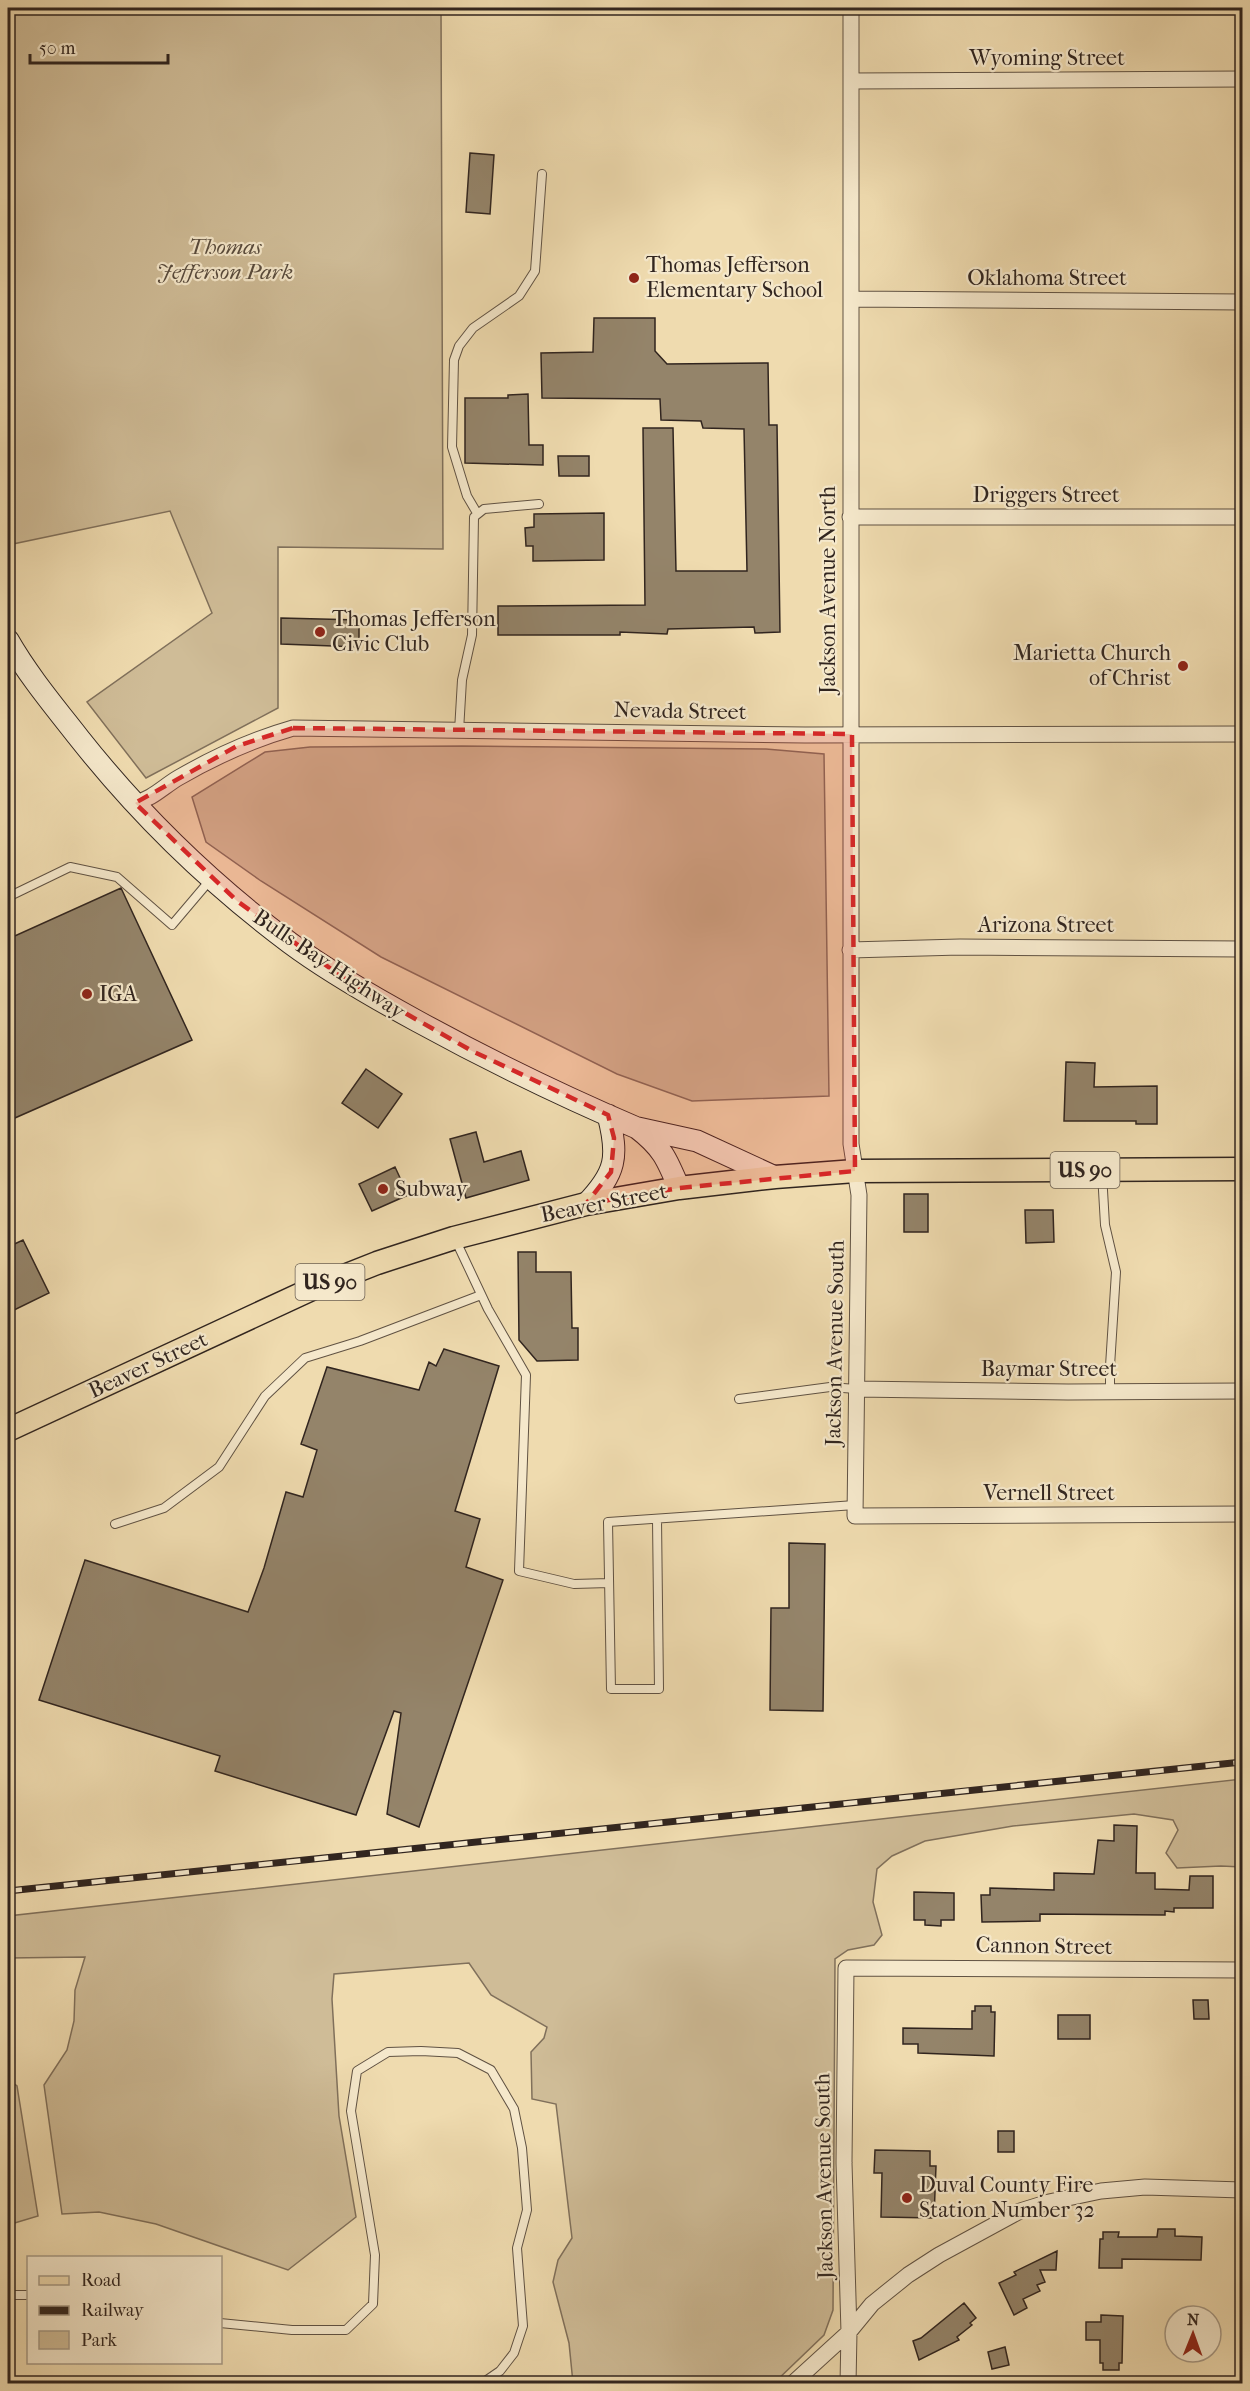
<svg xmlns="http://www.w3.org/2000/svg" width="1250" height="2391" font-family="'IM FELL French Canon',serif">
  <style>
    .green { fill: #cfbc97; stroke: #80705b; stroke-width: 1.5 }
    .building { fill: #94846a; stroke: #31251f; stroke-width: 1.5 }
    .lines { fill: none; stroke-linecap: round; stroke-linejoin: round }
    .service-casing { stroke: #605243; stroke-width: 10 }
    .minor-casing { stroke: #605243; stroke-width: 17 }
    .secondary-casing { stroke: #31251f; stroke-width: 23 }
    .primary-casing { stroke: #31251f; stroke-width: 25 }
    .service { stroke: #f5e8cb; stroke-width: 8 }
    .minor { stroke: #f5e8cb; stroke-width: 15 }
    .secondary { stroke: #f5e8cb; stroke-width: 21 }
    .primary { stroke: #efdbaf; stroke-width: 22 }
    .rail-casing { stroke: #31251f; stroke-width: 7 }
    .rail { stroke: #f5e8cb; stroke-width: 4.5; stroke-dasharray: 14; stroke-linecap: butt }
    .marked { fill: #d62828; fill-opacity: 0.2; stroke: #d62828; stroke-width: 4.5; stroke-dasharray: 12 8; stroke-linejoin: round }
    .poi-dot { fill: #8f2418; stroke: #f5e8cb; stroke-width: 2 }
    .labels { text-anchor: middle; dominant-baseline: central; stroke-width: 4.5; stroke-linejoin: round; paint-order: stroke }
    .shield { fill: #f5e8cb; stroke: #6c6053; stroke-width: 1.5 }
    .shield-label { font-size: 21px; font-weight: bold; fill: #31251f }
    .street-label { font-size: 22px; fill: #31251f; stroke: #f5e8cb }
    .park-label { font-size: 22px; font-style: italic; fill: #584b3d; stroke: #f5e8cb }
    .poi-label { font-size: 22px; fill: #31251f; stroke: #f5e8cb; text-anchor: start }
  </style>
  <rect width="100%" height="100%" fill="#efdbaf"/>
  <filter id="stains"><feTurbulence type="fractalNoise" baseFrequency=".00333" numOctaves="4"/><feColorMatrix values="0 0 0 0 .2 0 0 0 0 .09 0 0 0 0 .02 0 0 0 .5 -.17"/></filter>
  <radialGradient id="worn" r=".72"><stop offset=".6" stop-color="#630" stop-opacity="0"/><stop offset="1" stop-color="#630" stop-opacity=".3"/></radialGradient>
  <path class="green" d="M 8,8 L 441,8 L 443,549 L 278,547 L 278,708 L 146,778 L 87,702 L 212,613 L 170,511 L 8,545 Z
    M 462,746 L 766,749 L 824,754 L 829,1096 L 692,1101 L 617,1074 L 381,957 L 261,881 L 206,842 L 192,797 L 265,752 L 310,747 Z
    M 1242,1779 L 1242,1867 L 1221,1866 L 1177,1868 L 1166,1853 L 1178,1830 L 1173,1820 L 1134,1814 L 1013,1826 L 925,1841 L 892,1856 L 877,1869 L 873,1902 L 882,1935 L 874,1945 L 848,1950 L 835,1959 L 833,2310 L 824,2335 L 774,2383 L 573,2383 L 569,2343 L 553,2282 L 558,2260 L 572,2238 L 556,2104 L 532,2099 L 531,2052 L 544,2038 L 547,2027 L 491,1995 L 469,1963 L 334,1974 L 332,1999 L 339,2116 L 356,2217 L 288,2270 L 156,2224 L 99,2212 L 62,2214 L 44,2085 L 67,2050 L 74,2021 L 75,1990 L 85,1957 L 8,1958 L 8,1916 Z
    M 8,2079 L 17,2086 L 38,2216 L 8,2225 Z"/>
  <path class="building" d="M 470,153 L 494,155 L 490,214 L 466,212 Z
    M 594,318 L 655,318 L 655,351 L 667,364 L 768,363 L 769,425 L 777,425 L 780,632 L 755,633 L 754,627 L 668,629 L 667,634 L 620,632 L 620,635 L 498,635 L 498,606 L 645,605 L 643,428 L 673,428 L 676,571 L 747,571 L 744,429 L 703,428 L 701,421 L 661,420 L 660,399 L 542,398 L 541,353 L 593,352 Z
    M 528,394 L 529,445 L 543,445 L 543,465 L 465,463 L 465,398 L 508,398 L 508,395 Z
    M 558,456 L 589,456 L 589,476 L 559,476 Z
    M 604,513 L 604,560 L 533,561 L 533,546 L 526,546 L 525,528 L 534,527 L 534,514 Z
    M 281,618 L 359,620 L 359,647 L 281,644 Z
    M 121,888 L 192,1040 L 8,1121 L 8,939 Z
    M 1066,1062 L 1095,1063 L 1094,1087 L 1157,1086 L 1157,1124 L 1136,1124 L 1136,1121 L 1064,1121 Z
    M 366,1069 L 402,1094 L 378,1128 L 342,1103 Z
    M 476,1132 L 484,1162 L 521,1151 L 529,1180 L 466,1198 L 450,1139 Z
    M 395,1167 L 408,1195 L 372,1211 L 359,1184 Z
    M 904,1194 L 928,1194 L 928,1232 L 904,1232 Z
    M 1025,1210 L 1053,1210 L 1054,1242 L 1026,1243 Z
    M 23,1240 L 49,1293 L 8,1313 L 8,1247 Z
    M 518,1252 L 536,1252 L 536,1272 L 571,1272 L 572,1328 L 578,1328 L 578,1360 L 537,1361 L 519,1340 Z
    M 444,1349 L 499,1366 L 455,1511 L 480,1519 L 466,1567 L 503,1580 L 419,1827 L 387,1814 L 401,1713 L 394,1711 L 356,1815 L 215,1771 L 220,1756 L 39,1700 L 85,1560 L 248,1612 L 264,1568 L 286,1492 L 303,1497 L 317,1450 L 301,1444 L 327,1367 L 419,1390 L 429,1362 L 436,1366 Z
    M 789,1543 L 825,1544 L 823,1711 L 770,1710 L 771,1608 L 789,1608 Z
    M 1114,1825 L 1137,1826 L 1136,1873 L 1155,1873 L 1155,1889 L 1189,1890 L 1190,1876 L 1213,1876 L 1213,1908 L 1174,1908 L 1174,1912 L 1165,1911 L 1165,1915 L 1040,1914 L 1040,1921 L 982,1922 L 981,1895 L 990,1895 L 990,1888 L 1054,1890 L 1054,1873 L 1094,1874 L 1098,1840 L 1114,1841 Z
    M 914,1892 L 954,1893 L 954,1920 L 941,1920 L 941,1926 L 925,1925 L 925,1920 L 914,1920 Z
    M 1193,2000 L 1208,2000 L 1209,2019 L 1194,2019 Z
    M 975,2006 L 991,2006 L 991,2012 L 995,2012 L 994,2056 L 918,2053 L 918,2044 L 903,2044 L 903,2028 L 972,2029 L 972,2011 L 975,2011 Z
    M 1058,2015 L 1090,2015 L 1090,2039 L 1058,2039 Z
    M 998,2131 L 1014,2131 L 1014,2152 L 998,2152 Z
    M 875,2150 L 930,2151 L 930,2166 L 936,2166 L 934,2218 L 881,2217 L 882,2173 L 874,2173 Z
    M 1158,2229 L 1175,2229 L 1175,2236 L 1202,2237 L 1201,2260 L 1122,2259 L 1122,2268 L 1099,2268 L 1100,2239 L 1103,2239 L 1103,2232 L 1119,2232 L 1118,2237 L 1157,2237 Z
    M 1057,2251 L 1056,2270 L 1040,2270 L 1045,2282 L 1037,2285 L 1040,2291 L 1023,2299 L 1027,2308 L 1014,2315 L 999,2283 L 1016,2275 L 1014,2272 Z
    M 964,2303 L 976,2318 L 970,2323 L 972,2325 L 957,2337 L 959,2340 L 919,2360 L 913,2341 L 921,2338 Z
    M 1101,2315 L 1123,2316 L 1122,2363 L 1119,2363 L 1119,2370 L 1103,2370 L 1103,2363 L 1100,2363 L 1100,2340 L 1086,2340 L 1086,2322 L 1101,2322 Z
    M 1005,2347 L 1009,2365 L 992,2369 L 988,2352 Z"/>
  <g class="lines">
    <g class="service-casing">
      <path id="service" d="M 477,513 L 467,496 L 452,447 L 454,360 L 459,346 L 473,328 L 519,296 L 535,271 L 542,174
        M 459,731 L 462,680 L 472,635 L 474,517 L 484,509 L 539,504
        M 8,897 L 70,867 L 117,877 L 172,925 L 211,879
        M 1102,1173 L 1105,1225 L 1116,1272 L 1110,1366 L 1110,1392
        M 456,1241 L 488,1309 L 526,1375 L 519,1571 L 574,1584 L 609,1583
        M 739,1399 L 830,1387 L 856,1389
        M 657,1519 L 659,1689 L 611,1689 L 608,1522 L 855,1505
        M 115,1524 L 164,1508 L 219,1467 L 265,1396 L 305,1358 L 360,1341 L 481,1295
        M 8,2295 L 28,2295
        M 220,2323 L 292,2330 L 346,2330 L 373,2304 L 375,2255 L 351,2111 L 357,2071 L 388,2052 L 421,2051 L 458,2053 L 491,2070 L 514,2109 L 522,2148 L 527,2210 L 517,2248 L 523,2326 L 514,2353 L 500,2371 L 481,2384"/>
    </g>
    <g class="minor-casing">
      <path id="minor" d="M 851,8 L 851,1144 L 859,1195 L 855,1516 L 1242,1514
        M 851,81 L 1242,79
        M 851,299 L 1242,302
        M 850,517 L 1242,517
        M 135,803 C 152,799 163,787 178,778 C 216,756 251,740 293,728 L 805,735 L 1242,734
        M 850,950 L 960,947 L 1242,949
        M 856,1389 L 1068,1392 L 1242,1391
        M 792,2384 L 849,2332 L 872,2304 L 908,2275 L 939,2255 L 1020,2211 L 1049,2202 L 1101,2191 L 1145,2187 L 1242,2190
        M 848,2384 L 849,2332 L 844,2163 L 846,1968 L 1242,1970"/>
    </g>
    <g class="secondary-casing">
      <path id="secondary" d="M 8,640 C 28,675 54,706 79,738 C 140,815 211,884 290,943 C 329,972 373,997 417,1021 C 488,1060 562,1096 637,1128 C 662,1147 667,1159 679,1188
        M 638,1128 L 697,1141 L 775,1177
        M 586,1204 C 616,1173 619,1157 608,1115"/>
    </g>
    <g class="primary-casing">
      <path id="primary" d="M 8,1430 L 314,1288 L 377,1263 L 454,1238 L 586,1204 L 679,1188 L 775,1177 L 855,1171 L 1242,1169"/>
    </g>
    <use href="#service" class="service"/>
    <use href="#minor" class="minor"/>
    <use href="#secondary" class="secondary"/>
    <use href="#primary" class="primary"/>
    <g class="rail-casing">
      <path id="rail" d="M 8,1891 L 1242,1762"/>
    </g>
    <use href="#rail" class="rail"/>
  </g>
  <path class="marked" d="M 293,728 L 852,734 L 855,1171 L 679,1188 L 586,1204 L 611,1172 L 614,1138 L 608,1115 L 472,1051 L 345,979 L 237,901 L 135,803 L 237,746 Z"/>
  <g class="poi-dot">
    <circle cx="634" cy="278" r="6"/>
    <circle cx="320" cy="632" r="6"/>
    <circle cx="1183" cy="666" r="6"/>
    <circle cx="87" cy="994" r="6"/>
    <circle cx="383" cy="1189" r="6"/>
    <circle cx="907" cy="2198" r="6"/>
  </g>
  <g class="labels">
    <g class="shield">
      <rect x="1050.5" y="1152" width="69" height="36" rx="4.5"/>
      <rect x="295.5" y="1264" width="69" height="36" rx="4.5"/>
    </g>
    <g class="shield-label">
      <text x="1085" y="1170">US 90</text>
      <text x="330" y="1282">US 90</text>
    </g>
    <g class="street-label">
      <text x="1047" y="58">Wyoming Street</text>
      <text x="1047" y="278">Oklahoma Street</text>
      <text x="1046" y="495">Driggers Street</text>
      <text transform="translate(828 590) rotate(-90)">Jackson Avenue North</text>
      <text transform="translate(680 711) rotate(1)">Nevada Street</text>
      <text x="1046" y="925">Arizona Street</text>
      <text transform="translate(329 964) rotate(34)">Bulls Bay Highway</text>
      <text transform="translate(604 1203) rotate(-11)">Beaver Street</text>
      <text transform="translate(835 1343) rotate(-89)">Jackson Avenue South</text>
      <text transform="translate(148 1365) rotate(-25)">Beaver Street</text>
      <text x="1049" y="1369">Baymar Street</text>
      <text x="1049" y="1493">Vernell Street</text>
      <text transform="translate(1044 1946) rotate(1)">Cannon Street</text>
      <text transform="translate(824 2176) rotate(-91)">Jackson Avenue South</text>
    </g>
    <g class="park-label">
      <text x="225" y="247">Thomas<tspan x="225" dy="25">Jefferson Park</tspan></text>
    </g>
    <g class="poi-label">
      <text x="646" y="265">Thomas Jefferson<tspan x="646" dy="25">Elementary School</tspan></text>
      <text x="332" y="619">Thomas Jefferson<tspan x="332" dy="25">Civic Club</tspan></text>
      <text x="1171" y="653" text-anchor="end">Marietta Church<tspan x="1171" dy="25">of Christ</tspan></text>
      <text x="99" y="994">IGA</text>
      <text x="395" y="1189">Subway</text>
      <text x="919" y="2185">Duval County Fire<tspan x="919" dy="25">Station Number 32</tspan></text>
    </g>
  </g>
  <rect width="1250" height="2391" fill="none" stroke="#efdbaf" stroke-width="30"/>
  <rect x="9" y="9" width="1232" height="2373" fill="none" stroke="#31251f" stroke-width="3"/>
  <rect x="15" y="15" width="1220" height="2361" fill="none" stroke="#31251f" stroke-width="1.5"/>
  <rect x="27" y="2256" width="195" height="108" fill="#f5e8cb" stroke="#a79a86" stroke-width="1.5"/>
  <rect x="39" y="2276" width="30" height="9" fill="#efdbaf" stroke="#a79a86" stroke-width="1.5"/>
  <text x="81" y="2286" font-size="18" fill="#31251f">Road</text>
  <rect x="39" y="2306" width="30" height="9" fill="#31251f" stroke="#a79a86" stroke-width="1.5"/>
  <text x="81" y="2316" font-size="18" fill="#31251f">Railway</text>
  <rect x="39" y="2331" width="30" height="18" fill="#cfbc97" stroke="#a79a86" stroke-width="1.5"/>
  <text x="81" y="2346" font-size="18" fill="#31251f">Park</text>
  <g transform="translate(1193 2334) rotate(1)"><circle r="28" fill="#f5e8cb" stroke="#a79a86" stroke-width="1.5"/>
  <path d="M0-4.5L10 22L0 15L-10 22Z" fill="#8f2418"/>
  <text y="-9" font-size="16" font-weight="bold" text-anchor="middle" fill="#31251f">N</text>
  </g>
  <path d="M30 54v9h138v-9" fill="none" stroke="#31251f" stroke-width="3"/>
  <text x="39" y="54" font-size="18" fill="#31251f" stroke="#f5e8cb" stroke-width="4.5" paint-order="stroke">50 m</text>
  <rect width="100%" height="100%" filter="url(#stains)"/>
  <rect width="100%" height="100%" fill="url(#worn)"/>
</svg>
